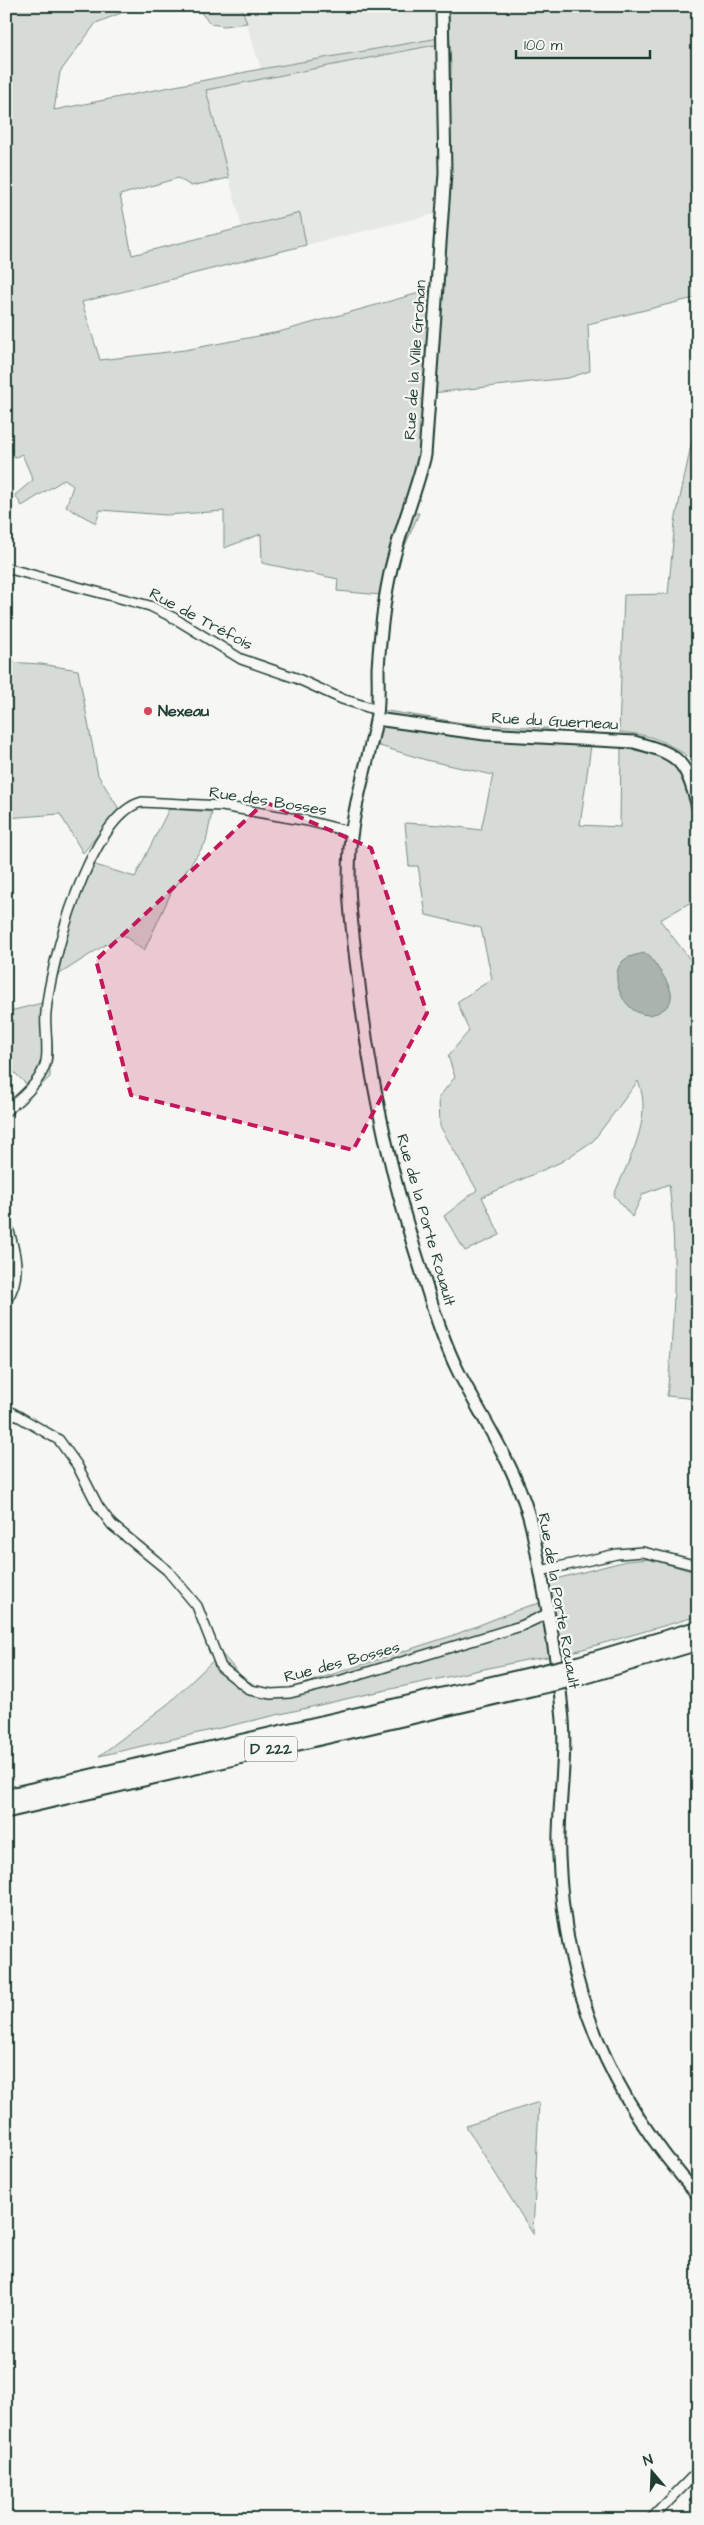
<svg xmlns="http://www.w3.org/2000/svg" width="704" height="2525" font-family="'Architects Daughter',sans-serif">
  <style>
    .built { fill: #e6e8e4 }
    .green { fill: #d6dbd6; stroke: #7a8c85 }
    .water { fill: #aab3ae; stroke: #72847d }
    .lines { fill: none; stroke-linecap: round; stroke-linejoin: round }
    .minor-casing { stroke: #1f3d34; stroke-width: 12 }
    .tertiary-casing { stroke: #1f3d34; stroke-width: 15 }
    .trunk-casing { stroke: #1f3d34; stroke-width: 19 }
    .minor { stroke: #f6f6f2; stroke-width: 9 }
    .tertiary { stroke: #f6f6f2; stroke-width: 11 }
    .trunk { stroke: #f6f6f2; stroke-width: 15 }
    .trunk-bridge-casing { stroke: #1f3d34; stroke-width: 19; stroke-linecap: butt }
    .trunk-bridge { stroke: #f6f6f2; stroke-width: 15 }
    .marked { fill: #c2185b; fill-opacity: 0.2; stroke: #c2185b; stroke-width: 4; stroke-dasharray: 10 6; stroke-linejoin: round }
    .poi-dot { fill: #d1495b; stroke: #f6f6f2; stroke-width: 2 }
    .labels { text-anchor: middle; dominant-baseline: central; stroke-width: 4.5; stroke-linejoin: round; paint-order: stroke }
    .shield { fill: #f6f6f2; stroke: #60746d; stroke-width: 1 }
    .shield-label { font-size: 15px; font-weight: bold; fill: #1f3d34 }
    .street-label { font-size: 16px; fill: #1f3d34; stroke: #f6f6f2 }
    .poi-label { font-size: 16px; font-weight: bold; fill: #1f3d34; stroke: #f6f6f2; text-anchor: start }
  </style>
  <rect width="100%" height="100%" fill="#f6f6f2"/>
  <filter id="ink" filterUnits="userSpaceOnUse"><feTurbulence type="fractalNoise" baseFrequency=".02" numOctaves="2"/><feDisplacementMap in="SourceGraphic" scale="10" xChannelSelector="R" yChannelSelector="G"/><feConvolveMatrix kernelMatrix="1 2 1 2 8 2 1 2 1" color-interpolation-filters="sRGB"/></filter>
  <g filter="url(#ink)">
    <path class="built" d="M 241,6 L 448,6 L 451,68 L 447,211 L 306,245 L 299,214 L 242,227 L 206,90 L 440,44 L 438,38 L 261,69 Z"/>
    <path class="green" d="M 6,6 L 181,6 L 126,11 L 96,23 L 60,72 L 54,110 L 261,69 L 439,38 L 440,44 L 206,90 L 229,178 L 191,186 L 178,178 L 120,195 L 132,255 L 300,213 L 306,245 L 82,302 L 100,360 L 185,350 L 279,332 L 430,290 L 435,214 L 447,210 L 451,68 L 448,6 L 698,6 L 698,297 L 588,324 L 590,371 L 568,378 L 423,394 L 420,457 L 400,514 L 419,513 L 401,555 L 392,596 L 337,591 L 338,579 L 262,563 L 261,534 L 224,548 L 224,511 L 166,515 L 100,510 L 96,523 L 66,507 L 73,486 L 65,479 L 22,506 L 15,495 L 33,480 L 22,454 L 16,457 L 6,454 Z
      M 200,6 L 241,6 L 247,23 L 224,26 L 211,24 L 202,14 Z
      M 698,412 L 698,754 L 689,757 C 661,739 652,735 619,732 L 624,595 L 668,594 L 675,522 Z
      M 6,662 L 41,664 L 78,670 L 98,775 L 119,809 L 83,853 L 60,814 L 6,818 Z
      M 381,710 L 463,723 L 593,731 L 580,825 L 620,827 L 621,748 C 638,751 658,753 672,763 C 704,786 698,863 698,898 L 660,920 L 698,970 L 698,1399 L 667,1396 C 674,1324 678,1255 669,1184 L 643,1194 L 632,1217 L 614,1195 C 628,1161 654,1118 638,1081 L 593,1141 L 561,1162 L 482,1197 L 500,1235 L 465,1251 L 444,1216 L 477,1190 L 440,1126 L 439,1097 L 455,1077 L 448,1056 L 469,1031 L 457,1002 L 492,979 L 481,928 L 426,915 L 418,866 L 409,866 L 405,823 L 442,825 L 481,830 L 493,775 L 426,760 L 373,744 Z
      M 169,809 L 212,812 L 206,842 L 171,893 L 144,951 L 122,934 L 58,975 L 70,920 L 92,864 L 135,877 Z
      M 50,1001 L 50,1077 L 34,1092 L 6,1064 L 6,1012 Z
      M 650,1559 L 698,1573 L 698,1616 L 562,1655 L 526,1660 L 363,1695 L 99,1756 L 169,1703 L 221,1653 L 242,1677 L 261,1689 L 287,1689 L 454,1635 L 525,1607 L 552,1600 L 548,1581 L 626,1561 Z
      M 539,2102 L 533,2234 L 466,2126 Z"/>
    <path class="water" d="M 644,953 L 649,955 C 656,966 668,980 671,992 C 672,999 670,1005 664,1009 C 632,1032 604,979 623,961 C 628,956 637,955 644,953 Z"/>
    <g class="lines">
      <g class="minor-casing">
        <path id="minor" d="M 6,568 L 150,606 L 174,618 L 241,659 L 296,678 L 342,699 L 377,710
          M 6,1111 C 20,1099 39,1084 45,1065 C 50,1052 44,1027 46,1012 C 50,964 90,815 142,802 L 222,806 L 308,821 L 351,832
          M 6,1221 C 14,1249 24,1275 6,1301
          M 6,1409 L 59,1440 L 77,1465 L 98,1506 L 112,1525 L 167,1570 L 197,1606 L 221,1667 L 250,1690 L 271,1694 L 290,1693 L 342,1680 L 521,1626 L 547,1614
          M 540,1571 L 617,1554 L 643,1552 L 698,1566
          M 651,2519 L 698,2471"/>
      </g>
      <g class="tertiary-casing">
        <path id="tertiary" d="M 442,6 L 445,173 L 425,455 C 415,497 397,536 389,578 C 383,607 380,639 378,668 C 378,684 379,699 377,714 C 371,753 357,791 352,830 C 349,848 349,867 349,885 C 350,915 354,946 358,976 C 369,1079 392,1181 424,1279 C 434,1311 444,1343 459,1373 C 487,1427 523,1477 534,1538 C 545,1595 557,1653 562,1710 C 568,1758 557,1807 559,1856 C 564,1989 609,2096 698,2195
          M 376,719 L 485,734 L 634,742 C 682,755 685,761 698,807"/>
      </g>
      <g class="trunk-casing">
        <path id="trunk" d="M 576,1665 L 698,1629
          M 580,1677 L 698,1642
          M 6,1797 L 533,1675
          M 6,1810 L 535,1687"/>
      </g>
      <use href="#minor" class="minor"/>
      <use href="#tertiary" class="tertiary"/>
      <use href="#trunk" class="trunk"/>
      <g class="trunk-bridge-casing">
        <path id="trunk-bridge" d="M 533,1675 L 576,1665
          M 535,1687 L 580,1677"/>
      </g>
      <use href="#trunk-bridge" class="trunk-bridge"/>
    </g>
  </g>
  <path class="marked" d="M 265,802 L 371,848 L 427,1013 L 353,1150 L 131,1095 L 96,960 Z"/>
  <circle class="poi-dot" cx="148" cy="711" r="5"/>
  <g class="labels">
    <rect class="shield" x="245" y="1736.5" width="52" height="25" rx="4"/>
    <g class="shield-label">
      <text x="271" y="1749">D 222</text>
    </g>
    <g class="street-label">
      <text transform="translate(415 360) rotate(-86)">Rue de la Ville Grohan</text>
      <text transform="translate(201 619) rotate(28)">Rue de Tréfois</text>
      <text transform="translate(555 721) rotate(3)">Rue du Guerneau</text>
      <text transform="translate(268 801) rotate(9)">Rue des Bosses</text>
      <text transform="translate(426 1220) rotate(74)">Rue de la Porte Rouault</text>
      <text transform="translate(559 1601) rotate(80)">Rue de la Porte Rouault</text>
      <text transform="translate(342 1662) rotate(-15)">Rue des Bosses</text>
    </g>
    <g class="poi-label">
      <text x="158" y="711">Nexeau</text>
    </g>
  </g>
  <rect width="704" height="2525" fill="none" stroke="#f6f6f2" stroke-width="25"/>
  <rect x="12" y="12" width="679" height="2500" fill="none" stroke="#1f3d34" stroke-width="2" filter="url(#ink)"/>
  <g transform="translate(652 2472) rotate(341)" stroke="#f6f6f2" stroke-width="4" paint-order="stroke">
  <path d="M0-4L9 19L0 12L-9 19Z" fill="#1f3d34"/>
  <text y="-8" font-size="14" font-weight="bold" text-anchor="middle" fill="#1f3d34">N</text>
  </g>
  <path d="M516 50v8h134v-8" fill="none" stroke="#1f3d34" stroke-width="2.5"/>
  <text x="524" y="50" font-size="15" fill="#1f3d34" stroke="#f6f6f2" stroke-width="4" paint-order="stroke">100 m</text>
</svg>
